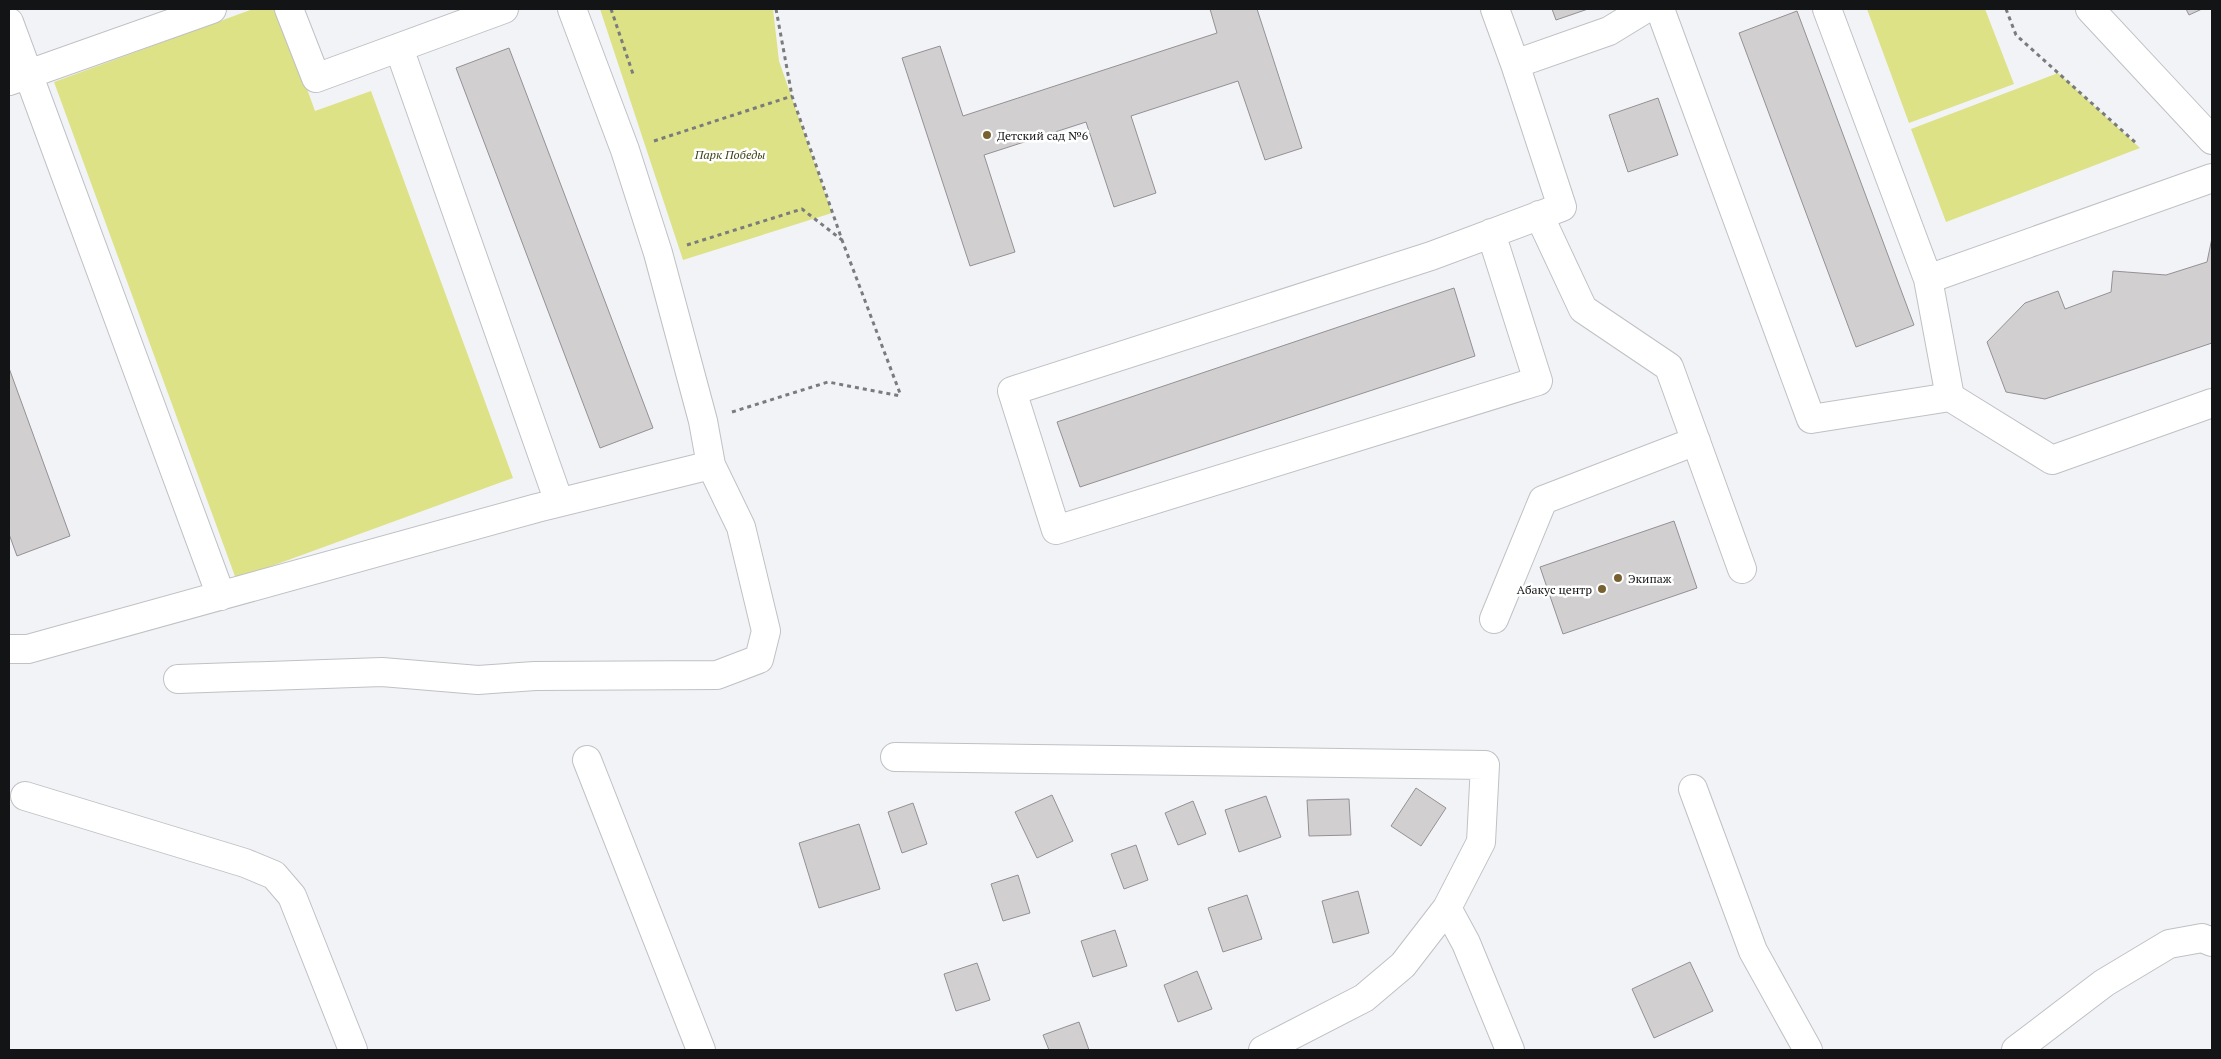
<svg xmlns="http://www.w3.org/2000/svg" width="2221" height="1059" font-family="'PT Serif',serif">
  <style>
    .green { fill: #dce285 }
    .building { fill: #d2cfd1; stroke: #949093 }
    .lines { fill: none; stroke-linecap: round; stroke-linejoin: round }
    .minor-casing { stroke: #bfc1c4; stroke-width: 30 }
    .path { stroke: #7a7b7d; stroke-width: 3; stroke-dasharray: 4 4; stroke-linecap: butt }
    .minor { stroke: #fff; stroke-width: 28 }
    .poi-dot { fill: #776131; stroke: #fff; stroke-width: 2 }
    .labels { text-anchor: middle; dominant-baseline: central; stroke-width: 5; stroke-linejoin: round; paint-order: stroke }
    .poi-label { font-size: 12px; fill: #131415; stroke: #fff; text-anchor: start }
    .park-label { font-size: 12px; font-style: italic; fill: #43451a; stroke: #fff }
  </style>
  <rect width="100%" height="100%" fill="#f2f3f7"/>
  <path class="green" d="M 253,9 L 278,9 L 315,111 L 371,91 L 513,478 L 236,579 L 54,82 Z
    M 600,9 L 773,9 L 779,61 L 832,213 L 683,260 Z
    M 1867,9 L 1985,9 L 2014,84 L 1909,123 Z
    M 2058,73 L 2140,148 L 1946,222 L 1911,129 Z"/>
  <path class="building" d="M 1210,9 L 1257,9 L 1302,148 L 1265,160 L 1238,81 L 1131,116 L 1156,193 L 1114,207 L 1086,122 L 984,155 L 1015,252 L 970,266 L 902,58 L 940,46 L 963,116 L 1217,33 Z
    M 1552,9 L 1588,9 L 1556,20 Z
    M 2186,9 L 2202,9 L 2189,15 Z
    M 1797,11 L 1914,325 L 1856,347 L 1739,33 Z
    M 509,48 L 653,428 L 600,448 L 456,68 Z
    M 1658,98 L 1678,155 L 1628,172 L 1609,115 Z
    M 2212,238 L 2212,343 L 2045,399 L 2006,392 L 1987,342 L 2025,303 L 2058,291 L 2065,309 L 2111,292 L 2113,271 L 2166,275 L 2207,262 Z
    M 1454,288 L 1475,356 L 1080,487 L 1057,422 Z
    M 9,368 L 70,536 L 17,556 L 9,534 Z
    M 1674,521 L 1697,588 L 1563,634 L 1540,567 Z
    M 1416,788 L 1446,808 L 1421,846 L 1391,826 Z
    M 1052,795 L 1073,841 L 1037,858 L 1015,812 Z
    M 1266,796 L 1281,837 L 1239,852 L 1225,810 Z
    M 1349,799 L 1351,835 L 1309,836 L 1307,800 Z
    M 1193,801 L 1206,834 L 1178,845 L 1165,813 Z
    M 913,803 L 927,844 L 902,853 L 888,812 Z
    M 859,824 L 880,889 L 819,908 L 799,843 Z
    M 1136,845 L 1148,880 L 1124,889 L 1111,854 Z
    M 1018,875 L 1030,913 L 1003,921 L 991,884 Z
    M 1358,891 L 1369,933 L 1333,943 L 1322,901 Z
    M 1247,895 L 1262,939 L 1223,952 L 1208,908 Z
    M 1115,930 L 1127,966 L 1093,977 L 1081,941 Z
    M 1690,962 L 1713,1011 L 1654,1038 L 1632,989 Z
    M 977,963 L 990,1000 L 956,1011 L 944,974 Z
    M 1197,971 L 1212,1009 L 1178,1022 L 1164,985 Z
    M 1079,1022 L 1089,1050 L 1049,1050 L 1043,1035 Z"/>
  <g class="lines">
    <g class="minor-casing">
      <path id="minor" d="M 289,9 L 316,78 L 504,9
        M 1495,9 L 1515,64 L 1609,31 L 1645,9
        M 1660,9 L 1811,419 L 1950,397
        M 1827,9 L 1928,279
        M 2090,9 L 2212,140
        M 9,22 L 221,596
        M 399,48 L 559,502
        M 9,81 L 212,9
        M 2212,178 L 1928,279 L 1950,397 L 2052,460 L 2212,403
        M 1539,215 L 1583,309 L 1669,367 L 1742,569
        M 1491,233 L 1538,381 L 1056,530 L 1012,391 L 1431,256 L 1562,207 L 1515,64
        M 1494,619 L 1543,500 L 1696,441
        M 9,649 L 28,649 L 537,508 L 711,465 L 703,421 L 658,253 L 625,150 L 572,9
        M 178,679 L 382,672 L 478,680 L 535,676 L 717,675 L 759,659 L 766,631 L 741,527 L 711,465
        M 895,757 L 1485,765 L 1481,842 L 1447,908 L 1403,965 L 1364,998 L 1263,1050
        M 587,760 L 701,1050
        M 1693,789 L 1753,951 L 1808,1050
        M 25,796 L 245,863 L 274,875 L 292,896 L 353,1050
        M 1447,908 L 1466,943 L 1510,1050
        M 2016,1050 L 2104,983 L 2169,944 L 2202,938 L 2212,942"/>
    </g>
    <path class="path" d="M 611,9 L 634,77
      M 776,9 L 792,96 L 842,240 L 901,396
      M 2006,9 L 2016,35 L 2136,143
      M 654,141 L 792,96
      M 687,245 L 802,209 L 842,240
      M 732,412 L 828,382 L 901,396"/>
    <use href="#minor" class="minor"/>
  </g>
  <g class="poi-dot">
    <circle cx="987" cy="135" r="5"/>
    <circle cx="1618" cy="578" r="5"/>
    <circle cx="1602" cy="589" r="5"/>
  </g>
  <g class="labels">
    <g class="poi-label">
      <text x="997" y="135">Детский сад №6</text>
      <text x="1628" y="578">Экипаж</text>
      <text x="1592" y="589" text-anchor="end">Абакус центр</text>
    </g>
    <g class="park-label">
      <text x="730" y="154">Парк Победы</text>
    </g>
  </g>
  <rect width="2221" height="1059" fill="none" stroke="#131415" stroke-width="20"/>
</svg>
